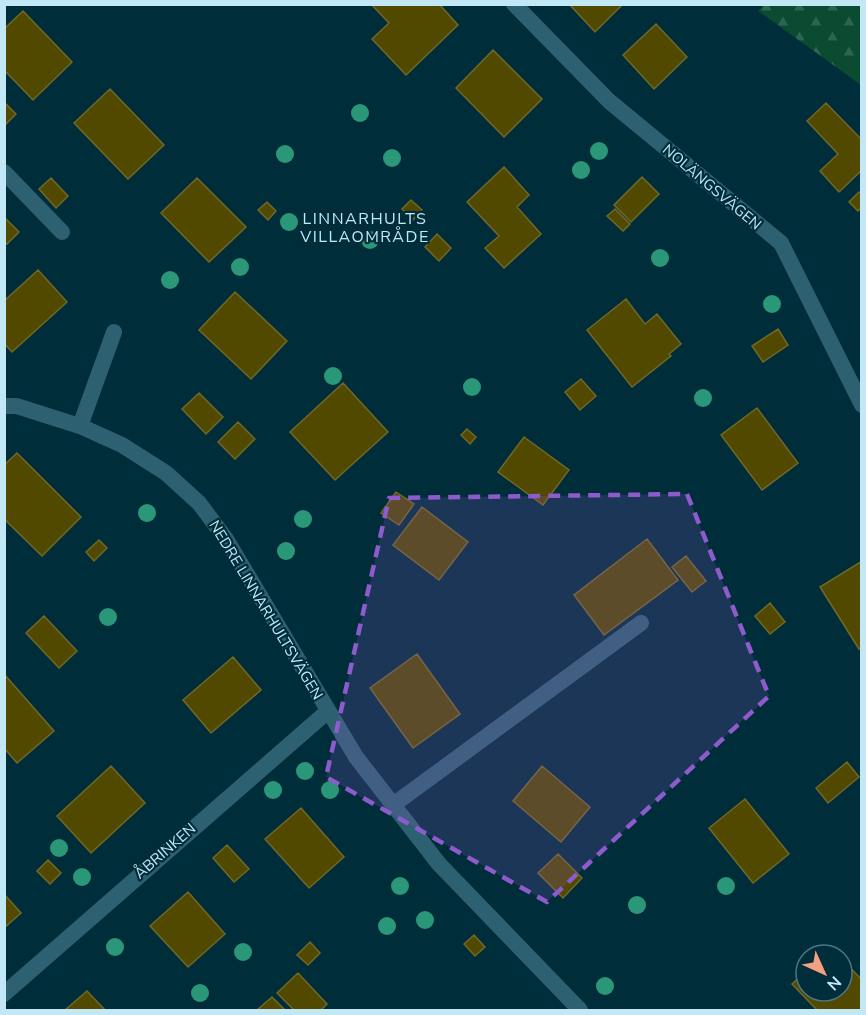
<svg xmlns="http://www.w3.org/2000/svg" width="866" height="1015" font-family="'Nunito Sans',sans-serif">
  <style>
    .forest { fill: url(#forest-firs) }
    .building { fill: #524900; stroke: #716828; stroke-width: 1.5 }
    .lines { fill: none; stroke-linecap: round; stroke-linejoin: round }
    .minor { stroke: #2d6171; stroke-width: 16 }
    .tree { fill: #2a9878 }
    .marked { fill: #8d5bcc; fill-opacity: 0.2; stroke: #8d5bcc; stroke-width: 4.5; stroke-dasharray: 12 8; stroke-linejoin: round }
    .labels { text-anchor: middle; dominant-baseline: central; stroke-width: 4.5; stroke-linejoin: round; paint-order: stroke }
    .street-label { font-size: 15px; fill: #c2e7f5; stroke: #002d3a }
    .neighbourhood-label { font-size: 16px; letter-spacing: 1.5px; fill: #c2e7f5; stroke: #002d3a }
  </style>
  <defs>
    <pattern id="forest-firs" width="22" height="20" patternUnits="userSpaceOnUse" patternTransform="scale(1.5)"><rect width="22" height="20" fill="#0b4b32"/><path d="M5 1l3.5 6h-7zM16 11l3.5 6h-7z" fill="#2d6550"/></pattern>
  </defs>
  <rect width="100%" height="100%" fill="#002d3a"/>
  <path class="forest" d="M 765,4 L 861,5 L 861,85 L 758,11 Z"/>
  <path class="building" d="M 371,4 L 439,4 L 458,25 L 406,75 L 372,39 L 389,23 Z
    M 569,4 L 623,4 L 595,32 Z
    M 23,11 L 72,62 L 33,100 L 4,70 L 4,29 Z
    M 656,24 L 687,57 L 654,89 L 623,55 Z
    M 493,50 L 542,99 L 504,137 L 456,88 Z
    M 110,89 L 164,145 L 128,179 L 74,123 Z
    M 4,102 L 16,114 L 4,126 Z
    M 826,103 L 862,140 L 862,170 L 839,192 L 820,171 L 838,154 L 807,121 Z
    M 504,167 L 529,195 L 517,207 L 541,234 L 504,268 L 485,248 L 499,236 L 467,202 Z
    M 642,177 L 659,194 L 631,222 L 614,205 Z
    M 51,178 L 68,196 L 56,208 L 39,189 Z
    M 197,178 L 246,227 L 209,262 L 161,213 Z
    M 859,192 L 862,194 L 862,207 L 858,211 L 849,202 Z
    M 411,200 L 422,210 L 413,220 L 402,209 Z
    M 267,202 L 276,211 L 268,220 L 258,210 Z
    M 615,209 L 630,224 L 623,231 L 607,216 Z
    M 4,217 L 19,232 L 7,244 L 4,242 Z
    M 437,234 L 451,248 L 439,261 L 425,247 Z
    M 38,270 L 67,302 L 12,352 L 4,343 L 4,301 Z
    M 235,292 L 287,341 L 251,379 L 199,330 Z
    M 626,299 L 645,324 L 657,314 L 681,344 L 669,354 L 671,356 L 632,387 L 587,330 Z
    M 778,329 L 788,345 L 763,362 L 752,346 Z
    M 581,379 L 596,396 L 580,410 L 565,392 Z
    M 343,383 L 388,432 L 335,480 L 290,432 Z
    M 199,393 L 223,417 L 206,434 L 182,409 Z
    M 757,408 L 798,463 L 762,490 L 721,435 Z
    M 238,422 L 255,439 L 235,459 L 218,442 Z
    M 467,429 L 476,437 L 470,444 L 461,435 Z
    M 524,437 L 569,470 L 543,505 L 498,472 Z
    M 17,453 L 81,517 L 42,556 L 4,519 L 4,465 Z
    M 396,492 L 414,504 L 399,525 L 381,513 Z
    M 422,507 L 468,542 L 439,580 L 393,545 Z
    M 647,539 L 678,580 L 604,635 L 574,595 Z
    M 99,540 L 107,548 L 94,561 L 86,552 Z
    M 686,556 L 706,581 L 692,592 L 672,567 Z
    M 862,561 L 862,648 L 859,649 L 820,587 Z
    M 770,603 L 785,622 L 770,634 L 755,616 Z
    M 44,616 L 77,651 L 59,668 L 26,633 Z
    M 417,654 L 460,714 L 413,748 L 370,688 Z
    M 233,657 L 261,690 L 211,733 L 183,700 Z
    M 4,674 L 54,731 L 17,763 L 4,748 Z
    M 847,762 L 859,777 L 828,803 L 816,788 Z
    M 111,766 L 145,803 L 91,853 L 57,816 Z
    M 542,766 L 590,807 L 561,842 L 513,801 Z
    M 745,799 L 789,854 L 753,883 L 709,828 Z
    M 301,808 L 344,857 L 309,888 L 265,839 Z
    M 227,845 L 249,869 L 234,882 L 213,858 Z
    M 558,854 L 582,878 L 563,898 L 538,873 Z
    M 48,860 L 61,873 L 50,884 L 37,871 Z
    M 188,892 L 225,934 L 188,967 L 150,926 Z
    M 4,894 L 21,913 L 4,928 Z
    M 474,935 L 485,947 L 475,956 L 464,944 Z
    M 310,942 L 320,953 L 308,965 L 297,955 Z
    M 831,947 L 838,955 L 823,955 Z
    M 842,959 L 862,980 L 862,1010 L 817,1010 L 792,984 L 806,971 L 806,991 L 842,991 Z
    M 298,973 L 327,1004 L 321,1010 L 294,1010 L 277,993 Z
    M 87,991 L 105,1010 L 65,1010 Z
    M 272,997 L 285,1010 L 257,1010 Z"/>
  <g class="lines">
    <path class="minor" d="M 514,4 L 609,101 L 781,243 L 862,405
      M 4,172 L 62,232
      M 4,406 L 17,406 L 80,426 L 122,445 L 166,473 L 199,503 L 226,539 L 356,757 L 439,864 L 580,1010
      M 80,426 L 114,332
      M 393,805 L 641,623
      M 4,994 L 328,711"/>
  </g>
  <g class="tree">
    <circle cx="360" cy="113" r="9"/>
    <circle cx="599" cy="151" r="9"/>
    <circle cx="285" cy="154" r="9"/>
    <circle cx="392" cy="158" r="9"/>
    <circle cx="581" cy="170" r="9"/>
    <circle cx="289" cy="222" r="9"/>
    <circle cx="370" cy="240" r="9"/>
    <circle cx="660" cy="258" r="9"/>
    <circle cx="240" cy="267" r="9"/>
    <circle cx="170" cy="280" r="9"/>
    <circle cx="772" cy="304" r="9"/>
    <circle cx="333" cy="376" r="9"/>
    <circle cx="472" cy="387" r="9"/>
    <circle cx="703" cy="398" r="9"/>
    <circle cx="147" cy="513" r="9"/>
    <circle cx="303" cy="519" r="9"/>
    <circle cx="286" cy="551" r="9"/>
    <circle cx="108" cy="617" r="9"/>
    <circle cx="305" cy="771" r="9"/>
    <circle cx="273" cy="790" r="9"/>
    <circle cx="330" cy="790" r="9"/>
    <circle cx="59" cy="848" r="9"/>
    <circle cx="82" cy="877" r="9"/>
    <circle cx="400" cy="886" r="9"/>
    <circle cx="726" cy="886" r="9"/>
    <circle cx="637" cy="905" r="9"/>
    <circle cx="425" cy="920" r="9"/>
    <circle cx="387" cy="926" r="9"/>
    <circle cx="115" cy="947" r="9"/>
    <circle cx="243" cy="952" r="9"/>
    <circle cx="605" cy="986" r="9"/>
    <circle cx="200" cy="993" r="9"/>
  </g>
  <path class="marked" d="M 687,494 L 769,696 L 547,902 L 326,777 L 389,498 Z"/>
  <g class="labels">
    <g class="street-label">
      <text transform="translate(712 187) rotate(40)">NOLÄNGSVÄGEN</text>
      <text transform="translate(266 610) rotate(59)">NEDRE LINNARHULTSVÄGEN</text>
      <text transform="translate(165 851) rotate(-41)">ÅBRINKEN</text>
    </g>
    <g class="neighbourhood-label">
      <text x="365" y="219">LINNARHULTS<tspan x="365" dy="18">VILLAOMRÅDE</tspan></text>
    </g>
  </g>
  <rect width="866" height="1015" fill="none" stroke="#c2e7f5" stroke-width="12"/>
  <g transform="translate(824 973) rotate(135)"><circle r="28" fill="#002d3a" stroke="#4e7785" stroke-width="1.5"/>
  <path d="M0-4.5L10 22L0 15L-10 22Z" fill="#f2a081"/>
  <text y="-9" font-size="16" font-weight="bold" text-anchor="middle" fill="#c2e7f5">N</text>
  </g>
</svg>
